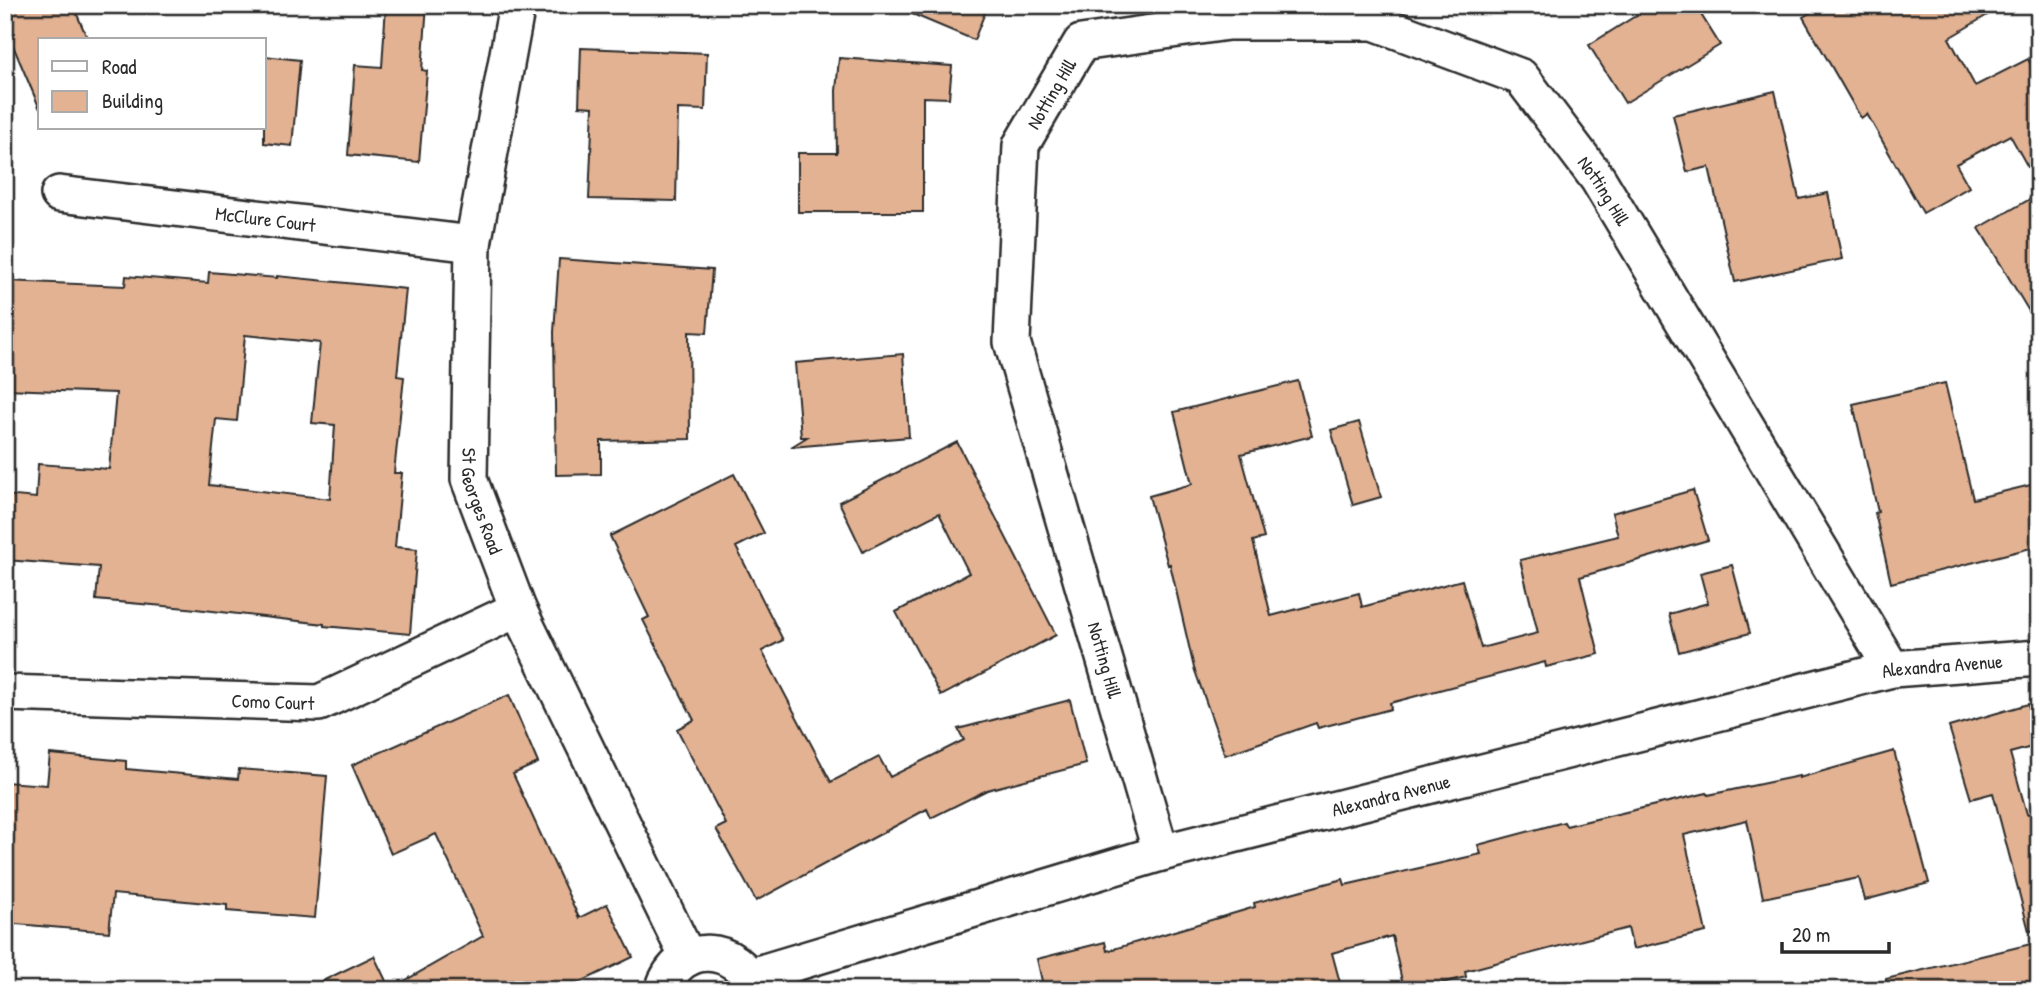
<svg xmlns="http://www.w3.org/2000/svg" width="2044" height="995" font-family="'Patrick Hand',sans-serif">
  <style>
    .building { fill: #e2b293; stroke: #2b2b2b; stroke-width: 2; fill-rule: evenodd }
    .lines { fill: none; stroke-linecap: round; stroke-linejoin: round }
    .minor-casing { stroke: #2b2b2b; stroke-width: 40 }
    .minor { stroke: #fff; stroke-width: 35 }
    .labels { text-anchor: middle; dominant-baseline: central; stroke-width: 5; stroke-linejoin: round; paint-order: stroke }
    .street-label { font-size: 19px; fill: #2b2b2b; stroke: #fff }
  </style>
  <rect width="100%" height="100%" fill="#fff"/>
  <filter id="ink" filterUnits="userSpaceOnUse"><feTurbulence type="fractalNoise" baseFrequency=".0143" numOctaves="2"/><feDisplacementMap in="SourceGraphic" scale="14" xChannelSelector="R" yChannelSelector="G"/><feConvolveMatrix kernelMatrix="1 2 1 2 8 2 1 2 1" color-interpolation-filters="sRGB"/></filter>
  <g filter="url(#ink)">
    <path class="building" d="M 5,5 L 73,5 L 88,40 L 40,40 L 40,109 L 5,27 Z
      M 386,5 L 427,5 L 422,70 L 427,71 L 419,162 L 348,155 L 355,65 L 382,67 Z
      M 891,5 L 988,5 L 974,40 Z
      M 1653,5 L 1695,5 L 1720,45 L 1625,103 L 1589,45 Z
      M 1823,5 L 2004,5 L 1949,38 L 1975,86 L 2028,59 L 2039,79 L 2039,187 L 2010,135 L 1956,164 L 1969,187 L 1923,213 L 1867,114 L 1861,118 L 1803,17 Z
      M 581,48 L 707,53 L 705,110 L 678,109 L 676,201 L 589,199 L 593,107 L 579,106 Z
      M 264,56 L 300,60 L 292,146 L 264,143 Z
      M 839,58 L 952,66 L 949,98 L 923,97 L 923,212 L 798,212 L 798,153 L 837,153 L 836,91 Z
      M 1775,91 L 1799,199 L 1828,193 L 1842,259 L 1735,282 L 1709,167 L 1687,172 L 1673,115 Z
      M 2039,194 L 2039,328 L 1979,228 Z
      M 559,259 L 712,270 L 707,333 L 689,332 L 690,439 L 601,441 L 601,474 L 556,475 L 554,332 Z
      M 209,272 L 277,278 L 277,276 L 406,289 L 397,376 L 404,377 L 394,473 L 402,473 L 395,547 L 417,549 L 410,634 L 324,626 L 324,624 L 187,608 L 96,600 L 99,567 L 5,560 L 5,495 L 36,498 L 38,464 L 109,469 L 116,393 L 5,389 L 5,281 L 125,286 L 126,276 L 208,283 ZM 245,335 L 320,343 L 312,423 L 335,425 L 330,499 L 209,485 L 216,419 L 237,421 Z
      M 903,354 L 909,437 L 791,447 L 807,437 L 801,437 L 795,363 Z
      M 1298,381 L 1312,436 L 1241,454 L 1264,538 L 1253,541 L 1271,616 L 1359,593 L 1362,607 L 1462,580 L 1481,648 L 1538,633 L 1520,560 L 1618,536 L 1612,513 L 1693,490 L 1708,540 L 1580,577 L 1599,654 L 1546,667 L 1545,662 L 1390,703 L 1391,709 L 1318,728 L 1316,723 L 1225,755 L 1194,668 L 1170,564 L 1168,565 L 1149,496 L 1192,484 L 1174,412 Z
      M 1945,383 L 1973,499 L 2039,483 L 2039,546 L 1891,583 L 1875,513 L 1878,512 L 1853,404 Z
      M 1359,422 L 1381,497 L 1353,505 L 1331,430 Z
      M 957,442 L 1056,635 L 941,696 L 896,612 L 969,573 L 939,513 L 863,552 L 839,502 Z
      M 734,474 L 764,533 L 736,547 L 783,640 L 762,651 L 831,782 L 879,757 L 890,777 L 964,740 L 958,729 L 1070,700 L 1086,764 L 987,790 L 931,818 L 927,809 L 756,901 L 716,829 L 726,824 L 677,729 L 694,720 L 643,620 L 649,617 L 610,536 Z
      M 1732,565 L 1750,633 L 1679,652 L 1669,614 L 1708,603 L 1700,573 Z
      M 509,695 L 538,763 L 513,774 L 579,918 L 607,904 L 633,957 L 564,990 L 304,990 L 374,956 L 390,989 L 483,936 L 436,834 L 391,854 L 352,765 Z
      M 2028,704 L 2039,745 L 2010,753 L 2027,814 L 2039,811 L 2039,930 L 2029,931 L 1993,793 L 1971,799 L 1949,727 Z
      M 1894,751 L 1929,883 L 1865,900 L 1859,878 L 1763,898 L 1747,820 L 1684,835 L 1706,932 L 1633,949 L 1628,928 L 1465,971 L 1466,977 L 1414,990 L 1404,990 L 1392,936 L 1332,953 L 1342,990 L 1044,990 L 1037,959 L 1105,942 L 1107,951 L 1255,907 L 1254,903 L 1343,879 L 1345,885 L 1481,854 L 1478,845 L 1564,822 L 1566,826 L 1707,793 L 1708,795 L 1799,776 L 1799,778 Z
      M 50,754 L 126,761 L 126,769 L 238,779 L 239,769 L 327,776 L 315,918 L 227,911 L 227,905 L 113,894 L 109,932 L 5,923 L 5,782 L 47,785 Z
      M 2039,942 L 2039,990 L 1887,990 L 1886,979 Z"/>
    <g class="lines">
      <g class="minor-casing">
        <g id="minor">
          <path id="s1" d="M 517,5 L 473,244 L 469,479 L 518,609 L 688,958"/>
          <path id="s2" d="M 59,194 L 473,244"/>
          <path id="s3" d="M 5,693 L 319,703 L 518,609"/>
          <path id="s4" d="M 1161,853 L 1012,342 L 1021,145 L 1081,43 L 1228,22 L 1374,22 L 1521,77 L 1598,179 L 1892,669"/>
          <path id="s5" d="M 751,976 L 1161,853 L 1892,669 L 2039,658"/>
          <path d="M 663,990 C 679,939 737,943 756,990"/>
        </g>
      </g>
      <use href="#minor" class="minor"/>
    </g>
  </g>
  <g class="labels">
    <g class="street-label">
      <text stroke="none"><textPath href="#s4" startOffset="789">Notting Hill</textPath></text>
      <text stroke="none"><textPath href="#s4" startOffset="1440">Notting Hill</textPath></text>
      <text stroke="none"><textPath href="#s2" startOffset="208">McClure Court</textPath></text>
      <text stroke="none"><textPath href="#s1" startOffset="502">St Georges Road</textPath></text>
      <text transform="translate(1105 660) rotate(74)">Notting Hill</text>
      <text stroke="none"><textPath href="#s5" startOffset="1232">Alexandra Avenue</textPath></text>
      <text stroke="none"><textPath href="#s3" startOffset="268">Como Court</textPath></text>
      <text stroke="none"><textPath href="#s5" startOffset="665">Alexandra Avenue</textPath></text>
    </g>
  </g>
  <rect width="2044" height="995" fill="none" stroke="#fff" stroke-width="28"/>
  <rect x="14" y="14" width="2016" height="967" fill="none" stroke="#2b2b2b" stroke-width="2.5" filter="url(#ink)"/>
  <rect x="38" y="38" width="228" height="91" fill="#ffffff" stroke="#aaaaaa" stroke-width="2"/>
  <rect x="52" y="61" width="35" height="10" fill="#ffffff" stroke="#aaaaaa" stroke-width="2"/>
  <text x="102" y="74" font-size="21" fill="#2b2b2b">Road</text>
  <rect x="52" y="91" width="35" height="21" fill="#e2b293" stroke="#aaaaaa" stroke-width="2"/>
  <text x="102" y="108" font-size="21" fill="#2b2b2b">Building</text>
  <path d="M1782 942v10h107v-10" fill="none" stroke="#2b2b2b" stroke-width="3.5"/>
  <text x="1792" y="942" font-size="21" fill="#2b2b2b" stroke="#ffffff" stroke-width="5" paint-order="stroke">20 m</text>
</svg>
